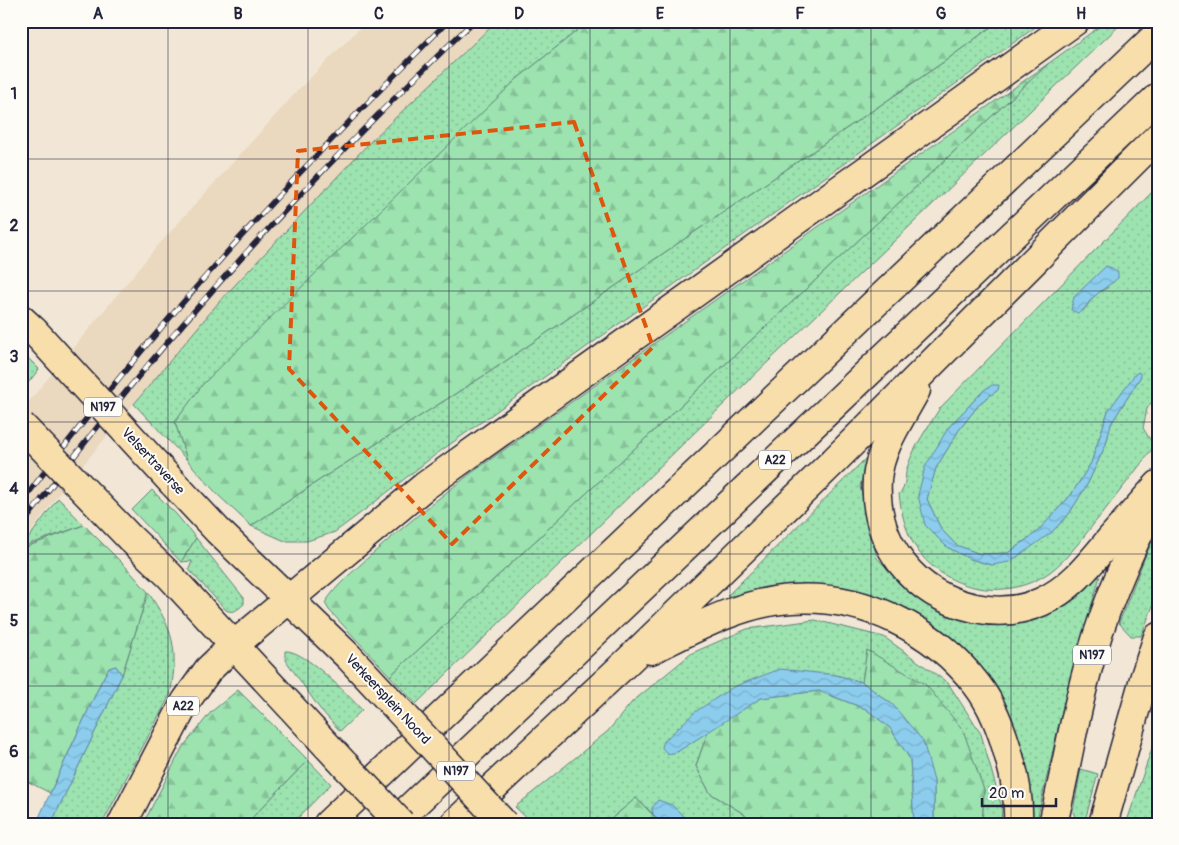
<svg xmlns="http://www.w3.org/2000/svg" width="1179" height="845" font-family="Pangolin,sans-serif">
  <style>
    .built { fill: #ead8bf }
    .grass { fill: url(#grass-dots); stroke: #5f8276; fill-rule: evenodd }
    .forest { fill: url(#forest-firs); stroke: #5f8276 }
    .water { fill: url(#water-waves); stroke: #6288a6 }
    .lines { fill: none; stroke-linecap: round; stroke-linejoin: round }
    .major-casing { stroke: #22223b; stroke-width: 31 }
    .highway-casing { stroke: #22223b; stroke-width: 31 }
    .major { stroke: #f8deab; stroke-width: 28 }
    .highway { stroke: #f8deab; stroke-width: 28 }
    .rail-casing { stroke: #22223b; stroke-width: 5.5 }
    .rail { stroke: #fdfcf7; stroke-width: 4; stroke-dasharray: 11; stroke-linecap: butt }
    .major-bridge-casing { stroke: #22223b; stroke-width: 31; stroke-linecap: butt }
    .major-bridge { stroke: #f8deab; stroke-width: 28 }
    .marked { fill: none; stroke: #de560e; stroke-width: 4; stroke-dasharray: 10 6; stroke-linejoin: round }
    .grid { fill: none; stroke: #22223b; stroke-width: 1; stroke-opacity: 0.55 }
    .labels { text-anchor: middle; dominant-baseline: central; stroke-width: 4; stroke-linejoin: round; paint-order: stroke }
    .shield { fill: #fdfcf7; stroke: #646373; stroke-width: 1 }
    .shield-label { font-size: 12px; font-weight: bold; fill: #22223b }
    .street-label { font-size: 14px; fill: #22223b; stroke: #fdfcf7 }
    .neatline { fill: none; stroke: #22223b; stroke-width: 2 }
    .grid-label { font-size: 16px; text-anchor: middle; font-weight: bold; fill: #22223b }
  </style>
  <defs>
    <pattern id="grass-dots" width="8" height="8" patternUnits="userSpaceOnUse" patternTransform="scale(1.25)"><rect width="8" height="8" fill="#9ce3b0"/><path d="M2 2h.1M6 6h.1" fill="none" stroke="#86c298" stroke-width="1.8" stroke-linecap="round"/></pattern>
    <pattern id="forest-firs" width="22" height="20" patternUnits="userSpaceOnUse" patternTransform="scale(1.25)"><rect width="22" height="20" fill="#9ce3b0"/><path d="M5 1l3.5 6h-7zM16 11l3.5 6h-7z" fill="#86c298"/></pattern>
    <pattern id="water-waves" width="16" height="10" patternUnits="userSpaceOnUse" patternTransform="scale(1.25)"><rect width="16" height="10" fill="#8ccced"/><path d="M0 5q4-4 8 0t8 0" fill="none" stroke="#78afcc"/></pattern>
  </defs>
  <rect width="100%" height="100%" fill="#f2e7d6"/>
  <filter id="ink" filterUnits="userSpaceOnUse"><feTurbulence type="fractalNoise" baseFrequency=".02" numOctaves="2"/><feDisplacementMap in="SourceGraphic" scale="10" xChannelSelector="R" yChannelSelector="G"/><feConvolveMatrix kernelMatrix="1 2 1 2 8 2 1 2 1" color-interpolation-filters="sRGB"/></filter>
  <g filter="url(#ink)">
    <path class="built" d="M 367,21 L 497,21 L 370,142 L 219,302 L 58,495 L 21,545 L 21,411 L 154,250 L 299,89 Z"/>
    <path class="grass" d="M 497,21 L 589,21 L 517,79 L 175,422 L 187,460 L 134,404 L 219,302 L 370,142 Z
      M 999,21 L 1044,21 L 435,455 L 366,509 L 335,532 L 307,541 L 285,541 L 251,526 L 327,475 L 488,373 L 945,61 Z
      M 1107,21 L 1124,21 L 723,405 L 416,704 L 390,676 L 1049,63 Z
      M 1158,186 L 1158,215 L 1154,218 L 1157,230 L 1158,229 L 1158,392 L 1147,409 L 1143,428 L 1154,446 C 1137,470 1119,492 1101,515 C 1085,534 1070,557 1050,572 C 1019,594 978,595 946,576 C 914,557 903,529 899,494 C 907,487 904,478 907,468 C 914,446 928,427 940,408 ZM 1106,267 L 1107,288 L 1096,294 L 1083,311 L 1074,297 ZM 1141,376 L 1111,424 L 1106,444 L 1088,483 L 1069,514 L 1052,532 L 992,565 L 970,559 L 947,547 L 918,495 L 948,428 L 984,390 L 998,390 L 981,402 L 959,430 L 936,468 L 927,499 L 941,529 L 956,545 L 980,554 L 1008,553 L 1037,532 L 1071,495 L 1091,463 L 1108,411 Z
      M 21,351 L 39,369 L 21,392 Z
      M 870,454 L 860,486 L 877,558 L 919,600 L 958,615 L 1100,576 L 1066,694 L 1036,824 L 1034,824 L 1024,753 L 995,698 L 937,638 L 791,595 L 727,596 Z
      M 58,498 L 84,525 L 22,547 Z
      M 1158,530 L 1158,593 L 1141,636 L 1131,636 L 1119,623 L 1146,554 Z
      M 196,538 L 244,598 L 244,604 C 238,609 234,614 226,610 L 191,572 L 189,569 L 192,561 L 181,562 Z
      M 148,592 C 174,631 179,649 170,695 L 102,824 L 51,824 L 122,675 Z
      M 815,620 L 884,637 L 948,683 L 981,734 L 1002,808 L 1001,824 L 982,824 L 984,789 L 867,650 L 862,682 L 836,675 L 779,670 L 677,752 L 708,731 L 696,766 L 710,793 L 744,814 L 751,824 L 691,824 L 672,805 L 652,808 L 653,814 L 636,798 L 605,824 L 533,824 L 515,807 L 608,731 L 632,702 L 692,653 L 747,629 Z
      M 285,651 C 304,649 349,696 362,710 L 340,731 L 320,709 L 287,662 L 285,656 Z
      M 1158,731 L 1158,824 L 1126,824 Z
      M 308,760 L 331,784 L 292,824 L 246,824 Z
      M 1081,769 L 1098,774 L 1084,824 L 1073,824 L 1075,817 L 1073,811 Z"/>
    <path class="forest" d="M 589,21 L 999,21 L 945,61 L 488,373 L 327,475 L 251,526 L 218,495 L 187,460 L 175,422 L 203,384 L 322,267 L 517,79 Z
      M 1049,63 L 390,676 L 329,610 L 325,603 C 336,585 355,570 371,555 C 403,527 436,500 470,474 Z
      M 152,490 L 176,514 L 196,538 L 181,562 L 132,510 Z
      M 84,525 L 126,567 L 148,592 L 122,675 L 116,666 L 109,668 L 102,680 L 50,793 L 21,778 L 21,549 Z
      M 867,650 L 926,685 L 963,730 L 984,790 L 982,824 L 934,824 L 934,781 L 893,705 L 862,682 Z
      M 238,690 L 308,760 L 246,824 L 143,824 L 182,748 L 211,712 Z
      M 818,691 L 866,709 L 890,728 L 910,759 L 914,824 L 751,824 L 744,814 L 710,793 L 696,766 L 708,731 L 732,715 L 761,698 Z
      M 636,798 L 662,824 L 605,824 Z"/>
    <path class="water" d="M 1106,266 L 1112,268 L 1118,272 L 1118,278 C 1110,285 1102,289 1095,296 C 1088,301 1086,310 1078,313 L 1071,310 L 1074,297 Z
      M 1139,372 L 1141,376 L 1111,424 L 1106,444 L 1088,483 L 1069,514 L 1052,532 L 1030,548 L 1009,562 L 992,565 L 970,559 L 947,547 L 925,525 L 918,495 L 925,467 L 948,428 L 984,390 L 992,385 L 999,385 L 998,390 L 981,402 L 959,430 L 936,468 L 927,499 L 941,529 L 956,545 L 980,554 L 1008,553 L 1037,532 L 1071,495 L 1091,463 L 1108,411 L 1135,374 Z
      M 116,666 L 122,675 L 51,824 L 36,824 L 102,680 L 109,668 Z
      M 780,669 L 836,675 L 862,682 L 893,705 L 923,741 L 934,781 L 934,824 L 914,824 L 910,759 L 890,728 L 866,709 L 819,691 L 761,698 L 677,752 L 668,754 L 662,748 L 663,742 L 695,712 L 733,687 Z
      M 658,800 L 672,805 L 691,824 L 662,824 L 653,814 L 652,808 Z"/>
    <g class="lines">
      <g class="major-casing">
        <path id="major" d="M 21,319 L 34,331
          M 173,483 L 218,531 L 349,657 L 407,719
          M 130,538 L 169,575 L 345,765
          M 1053,824 C 1065,774 1073,724 1086,675 C 1102,612 1128,552 1158,495
          M 1103,824 L 1144,679 L 1158,637"/>
      </g>
      <g class="highway-casing">
        <path id="highway" d="M 916,390 C 901,418 880,447 877,479 C 873,543 913,595 975,608 C 997,613 1020,611 1041,602 C 1070,589 1088,566 1108,542 C 1125,523 1141,504 1158,485
          M 651,650 C 695,628 741,602 792,599 C 863,594 934,629 977,685 C 994,707 1003,733 1010,760 C 1016,781 1019,802 1018,824
          M 122,824 L 186,701 L 208,670 L 234,645 L 425,486 L 1075,21
          M 328,824 L 1158,34
          M 393,824 L 1158,97
          M 454,824 L 627,662 L 835,460 L 1158,137"/>
      </g>
      <use href="#major" class="major"/>
      <use href="#highway" class="highway"/>
      <g class="rail-casing">
        <path id="rail" d="M 21,503 C 102,395 190,291 282,192 C 336,134 392,78 448,21
          M 21,527 C 155,343 310,177 474,21"/>
      </g>
      <use href="#rail" class="rail"/>
      <g class="major-bridge-casing">
        <path id="major-bridge" d="M 34,331 L 173,483
          M 21,425 L 130,538
          M 407,719 L 504,824
          M 345,765 L 401,824"/>
      </g>
      <use href="#major-bridge" class="major-bridge"/>
    </g>
  </g>
  <path class="marked" d="M 574,122 L 653,347 L 452,544 L 289,369 L 298,151 Z"/>
  <path class="grid" d="M 168,21 L 168,824M 308,21 L 308,824M 449,21 L 449,824M 590,21 L 590,824M 730,21 L 730,824M 871,21 L 871,824M 1011,21 L 1011,824M 21,159 L 1158,159M 21,291 L 1158,291M 21,422 L 1158,422M 21,554 L 1158,554M 21,686 L 1158,686"/>
  <g class="labels">
    <g class="shield">
      <rect x="84" y="397.5" width="38" height="19" rx="4"/>
      <rect x="759" y="450.5" width="32" height="19" rx="4"/>
      <rect x="1073" y="645.5" width="38" height="19" rx="4"/>
      <rect x="167" y="696.5" width="32" height="19" rx="4"/>
      <rect x="437" y="761.5" width="38" height="19" rx="4"/>
    </g>
    <g class="shield-label">
      <text x="103" y="407">N197</text>
      <text x="775" y="460">A22</text>
      <text x="1092" y="655">N197</text>
      <text x="183" y="706">A22</text>
      <text x="456" y="771">N197</text>
    </g>
    <g class="street-label">
      <text transform="translate(153 461) rotate(47)">Velsertraverse</text>
      <text transform="translate(388 699) rotate(47)">Verkeersplein Noord</text>
    </g>
  </g>
  <rect width="1179" height="845" fill="none" stroke="#fdfcf7" stroke-width="55"/>
  <path d="M982 798v8h74v-8" fill="none" stroke="#22223b" stroke-width="2.5"/>
  <text x="989" y="798" font-size="15" fill="#22223b" stroke="#fdfcf7" stroke-width="4" paint-order="stroke">20 m</text>
  <rect x="28" y="28" width="1124" height="790" class="neatline"/>
  <g class="grid-label">
    <text x="98" y="19">A</text>
    <text x="238" y="19">B</text>
    <text x="379" y="19">C</text>
    <text x="519" y="19">D</text>
    <text x="660" y="19">E</text>
    <text x="800" y="19">F</text>
    <text x="941" y="19">G</text>
    <text x="1081" y="19">H</text>
    <text x="14" y="99">1</text>
    <text x="14" y="231">2</text>
    <text x="14" y="362">3</text>
    <text x="14" y="494">4</text>
    <text x="14" y="626">5</text>
    <text x="14" y="757">6</text>
  </g>
</svg>
